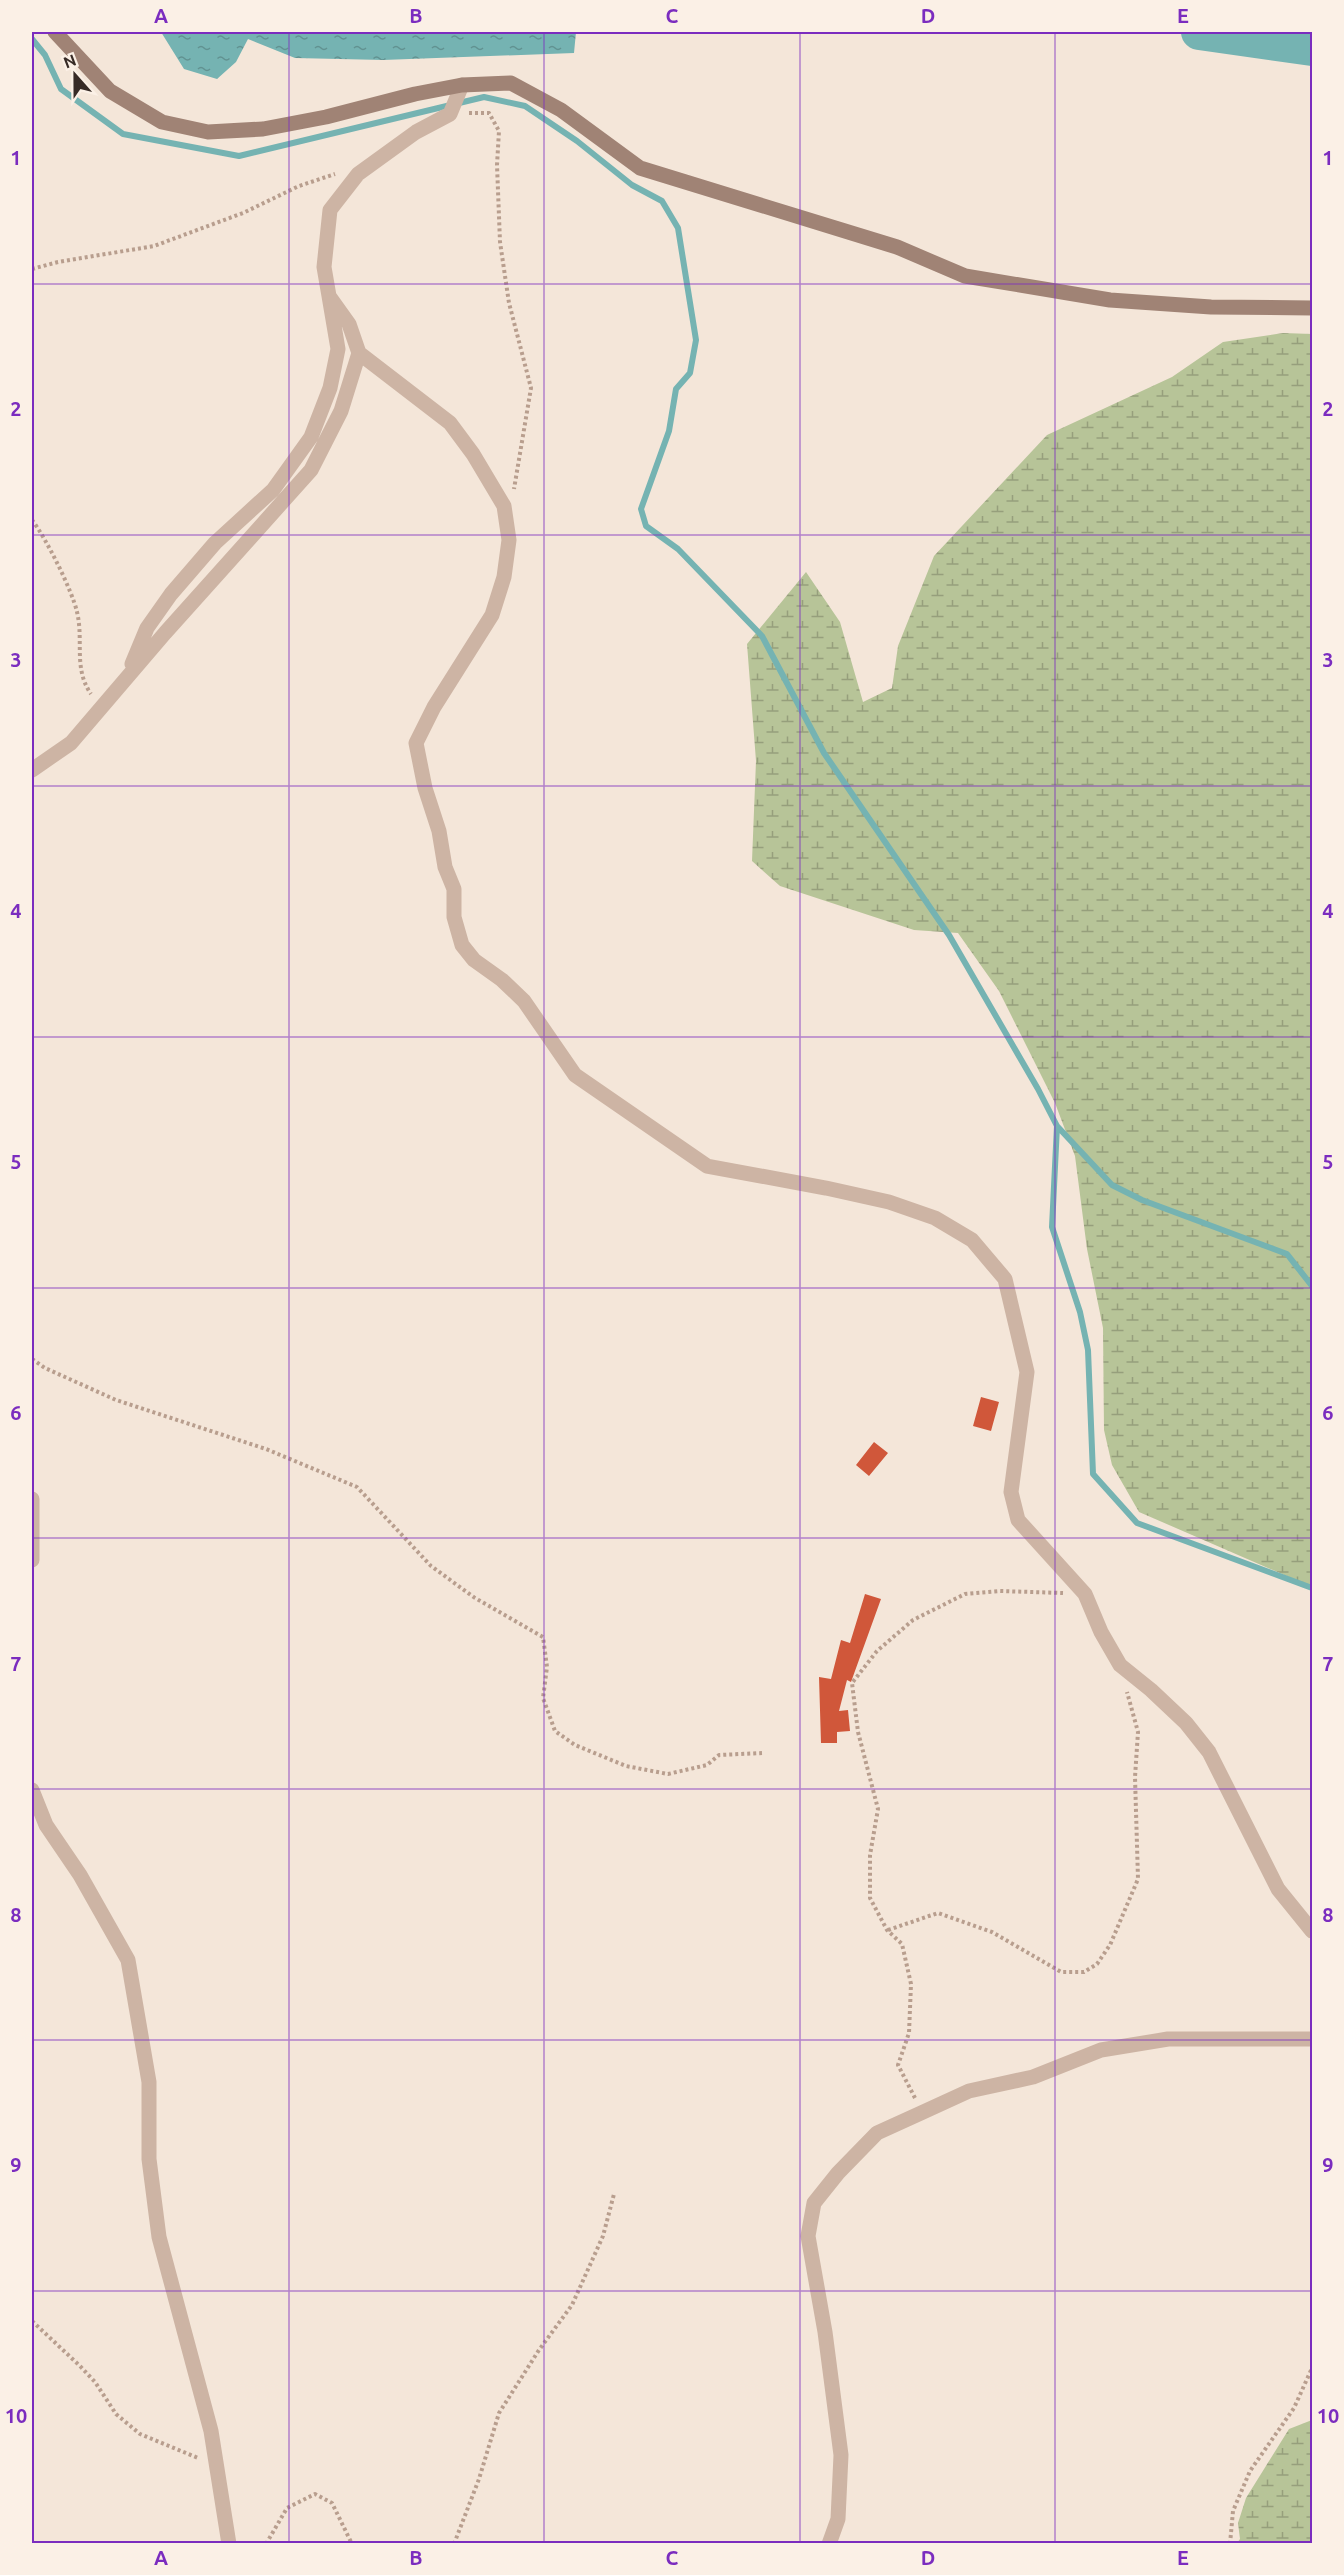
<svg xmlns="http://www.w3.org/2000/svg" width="1344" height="2575" font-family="Ubuntu,sans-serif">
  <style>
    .wetland { fill: url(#wetland-marsh) }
    .water { fill: url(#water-ripples) }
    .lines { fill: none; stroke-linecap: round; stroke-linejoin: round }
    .stream { stroke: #75b3b2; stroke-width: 6 }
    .river { stroke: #75b3b2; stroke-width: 36 }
    .building { fill: #d0573a }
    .path { stroke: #b89e8e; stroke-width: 4; stroke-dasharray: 3 3; stroke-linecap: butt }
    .street { stroke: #cdb4a4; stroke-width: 15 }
    .secondary { stroke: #a08375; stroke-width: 15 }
    .grid { fill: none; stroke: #7b2cbf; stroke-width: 1.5; stroke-opacity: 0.55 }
    .neatline { fill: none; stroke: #7b2cbf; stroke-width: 2 }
    .grid-label { font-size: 20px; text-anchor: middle; font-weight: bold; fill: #7b2cbf }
  </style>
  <defs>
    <pattern id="wetland-marsh" width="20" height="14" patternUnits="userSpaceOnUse" patternTransform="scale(1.5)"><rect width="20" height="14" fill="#b7c498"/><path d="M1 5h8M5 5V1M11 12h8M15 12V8" fill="none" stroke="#969f7c"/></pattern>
    <pattern id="water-ripples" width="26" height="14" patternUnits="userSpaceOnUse" patternTransform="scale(1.5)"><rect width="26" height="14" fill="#75b3b2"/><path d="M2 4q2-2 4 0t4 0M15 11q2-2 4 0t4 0" fill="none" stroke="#619291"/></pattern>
  </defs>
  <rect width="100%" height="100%" fill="#f4e6d9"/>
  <path class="wetland" d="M 1283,333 L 1312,334 L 1312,1587 L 1139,1512 L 1112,1465 L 1104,1430 L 1103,1328 L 1087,1249 L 1075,1156 L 1055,1103 L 999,991 L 958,933 L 914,930 L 780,886 L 752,861 L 756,761 L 747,644 L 806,572 L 840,622 L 863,702 L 892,688 L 898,646 L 934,556 L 1047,435 L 1172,377 L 1223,342 Z
    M 1312,2420 L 1312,2543 L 1237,2543 L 1240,2539 L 1238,2523 L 1246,2498 L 1289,2429 Z"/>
  <path class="water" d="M 161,32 L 576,32 L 574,53 L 383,60 L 295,58 L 248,39 L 236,62 L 217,79 L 184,69 Z"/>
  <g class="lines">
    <path class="stream" d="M 32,39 L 45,55 L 61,89 L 123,134 L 239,156 L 484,97 L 525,106 L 577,141 L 632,185 L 662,201 L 678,228 L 696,340 L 690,373 L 676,389 L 669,431 L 641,509 L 646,526 L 678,549 L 762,636 L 824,753 L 949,935 L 1038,1089 L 1057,1126 L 1052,1227 L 1080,1312 L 1088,1350 L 1093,1474 L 1137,1523 L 1312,1588
      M 1057,1126 L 1112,1185 L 1142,1200 L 1287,1254 L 1312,1286"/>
    <path class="river" d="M 1199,32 L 1312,48"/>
  </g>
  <path class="building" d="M 981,1397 L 999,1402 L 991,1431 L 973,1426 Z
    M 874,1442 L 888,1453 L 869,1476 L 856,1465 Z
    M 865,1594 L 881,1599 L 851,1682 L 847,1680 L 839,1711 L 848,1710 L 850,1731 L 837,1732 L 837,1743 L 821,1743 L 819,1677 L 831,1679 L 841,1640 L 850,1643 Z"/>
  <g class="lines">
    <path class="path" d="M 469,113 L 489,113 L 499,131 L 497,165 L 500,242 L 509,303 L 531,388 L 514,489
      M 32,269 L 58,262 L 154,246 L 243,213 L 299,186 L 335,174
      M 32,520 C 46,538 72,590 77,612 C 84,641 73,668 91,694
      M 32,1359 L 45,1368 L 116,1400 L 266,1449 L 357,1487 L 431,1566 L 475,1598 L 543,1637 L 547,1667 L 543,1698 L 555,1731 L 575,1745 L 626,1766 L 668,1774 L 707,1765 L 719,1755 L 762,1753
      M 888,1930 L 938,1913 L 992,1932 L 1061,1972 L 1084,1972 L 1097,1964 L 1110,1945 L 1138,1879 L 1135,1777 L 1138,1732 L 1127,1692
      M 915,2098 L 898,2065 L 909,2033 L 911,1984 L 902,1944 L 887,1930 L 870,1898 L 870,1855 L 878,1809 L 858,1732 L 852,1683 L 877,1651 L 913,1620 L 965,1594 L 1000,1591 L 1063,1593
      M 32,2321 L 80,2366 L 95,2382 L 116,2414 L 140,2434 L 198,2458
      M 266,2544 L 287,2508 L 315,2494 L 332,2503 L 352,2544
      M 454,2544 L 479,2479 L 499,2413 L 539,2350 L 572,2305 L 603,2236 L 614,2194
      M 1230,2544 L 1233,2511 L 1250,2471 L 1294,2408 L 1312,2368"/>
    <path class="street" d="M 359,353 L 450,423 L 473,454 L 504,506 L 509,540 L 504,577 L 492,615 L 434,707 L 416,743 L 425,788 L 439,831 L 445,867 L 454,889 L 454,917 L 462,945 L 474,960 L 502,980 L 524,1001 L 575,1075 L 707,1166 L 826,1188 L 889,1202 L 935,1218 L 972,1240 L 1005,1279 L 1027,1372 L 1011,1492 L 1018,1520 L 1085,1594 L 1101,1632 L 1120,1665 L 1151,1690 L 1186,1723 L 1209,1752 L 1278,1889 L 1312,1931
      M 132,664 L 147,628 L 171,594 L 215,543 L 273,490 L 311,437 L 330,388 L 338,349 L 329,296
      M 32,770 L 71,743 L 165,633 L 311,470 L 341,411 L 359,353 L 349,324 L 329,296 L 324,267 L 330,210 L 358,174 L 416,132 L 450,114 L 462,85
      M 32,1499 L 32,1560
      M 32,1790 L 46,1825 L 80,1875 L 128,1960 L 149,2082 L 149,2159 L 159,2237 L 211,2431 L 229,2544
      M 829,2544 L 838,2519 L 841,2455 L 825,2332 L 808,2236 L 814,2203 L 838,2173 L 877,2133 L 921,2113 L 969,2091 L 1033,2077 L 1101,2050 L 1168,2039 L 1312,2039"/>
    <path class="secondary" d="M 55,32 L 110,91 L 162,122 L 208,132 L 263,129 L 326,117 L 415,94 L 462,85 L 511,83 L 561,110 L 640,168 L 897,247 L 965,276 L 1110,300 L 1211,307 L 1312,308"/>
  </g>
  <path class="grid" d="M 289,32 L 289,2544M 544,32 L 544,2544M 800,32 L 800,2544M 1055,32 L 1055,2544M 32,284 L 1312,284M 32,535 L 1312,535M 32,786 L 1312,786M 32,1037 L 1312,1037M 32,1288 L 1312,1288M 32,1538 L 1312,1538M 32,1789 L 1312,1789M 32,2040 L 1312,2040M 32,2291 L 1312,2291"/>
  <rect width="1344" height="2575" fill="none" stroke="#fbf0e6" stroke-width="66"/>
  <g transform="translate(75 75) rotate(339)" stroke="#fbf0e6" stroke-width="4.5" paint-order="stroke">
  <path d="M0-4.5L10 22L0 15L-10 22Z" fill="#372b26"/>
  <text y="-9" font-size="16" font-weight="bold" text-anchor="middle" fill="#372b26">N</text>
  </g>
  <rect x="33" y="33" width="1278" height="2509" class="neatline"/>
  <g class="grid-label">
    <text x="161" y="23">A</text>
    <text x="416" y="23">B</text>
    <text x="672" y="23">C</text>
    <text x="928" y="23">D</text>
    <text x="1183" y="23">E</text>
    <text x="16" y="165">1</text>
    <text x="1328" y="165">1</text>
    <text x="16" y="416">2</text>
    <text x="1328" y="416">2</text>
    <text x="16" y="667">3</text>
    <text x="1328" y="667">3</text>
    <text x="16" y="918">4</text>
    <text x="1328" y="918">4</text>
    <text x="16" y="1169">5</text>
    <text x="1328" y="1169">5</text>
    <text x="16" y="1420">6</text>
    <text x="1328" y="1420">6</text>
    <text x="16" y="1671">7</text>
    <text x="1328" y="1671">7</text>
    <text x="16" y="1922">8</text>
    <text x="1328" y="1922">8</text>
    <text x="16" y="2172">9</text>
    <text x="1328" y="2172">9</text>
    <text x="16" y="2423">10</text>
    <text x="1328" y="2423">10</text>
    <text x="161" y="2565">A</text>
    <text x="416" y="2565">B</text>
    <text x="672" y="2565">C</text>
    <text x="928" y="2565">D</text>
    <text x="1183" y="2565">E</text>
  </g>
</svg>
